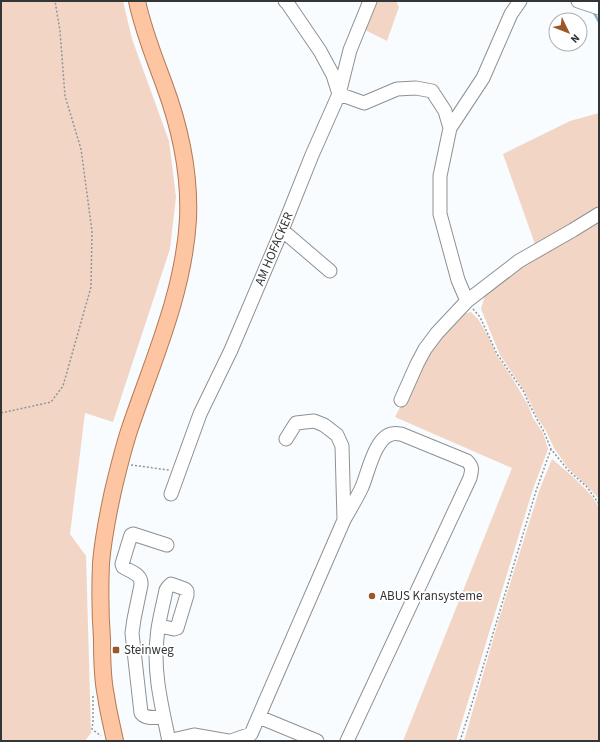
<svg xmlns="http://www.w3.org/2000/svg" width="600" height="742" font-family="'Source Sans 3',sans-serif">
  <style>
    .green { fill: #f2d5c4 }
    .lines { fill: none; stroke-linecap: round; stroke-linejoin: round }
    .stream { stroke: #8ab0cb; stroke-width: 2.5 }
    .minor-casing { stroke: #8d9194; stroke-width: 15 }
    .major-casing { stroke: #b57953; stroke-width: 18 }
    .path { stroke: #929597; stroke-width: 1.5; stroke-dasharray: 2 2; stroke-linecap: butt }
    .minor { stroke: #fff; stroke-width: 13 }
    .major { stroke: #fdc5a1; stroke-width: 16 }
    .poi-dot { fill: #9b5729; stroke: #fff; stroke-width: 1.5 }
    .labels { text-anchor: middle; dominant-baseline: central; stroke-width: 3.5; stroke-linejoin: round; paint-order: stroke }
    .street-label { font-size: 13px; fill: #333536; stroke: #fff }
    .poi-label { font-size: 13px; fill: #333536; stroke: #fff; text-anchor: start }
  </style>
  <rect width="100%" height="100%" fill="#f8fcff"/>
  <path class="green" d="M 1,1 L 123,1 L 132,39 L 169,141 L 176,197 L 170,249 L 113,422 L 85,413 L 70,534 L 86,556 L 91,733 L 85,741 L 1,741 Z
    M 376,1 L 396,1 L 399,7 L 387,41 L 363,29 Z
    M 599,113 L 599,210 L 536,247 L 503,154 L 570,121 Z
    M 599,217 L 599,499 L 588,487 L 568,468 L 554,448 L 546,431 L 536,415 L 525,392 L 500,355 L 481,309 L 486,292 L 520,264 Z
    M 471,312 L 478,319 L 488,336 L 497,356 L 511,376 L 528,405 L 533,418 L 543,433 L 548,449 L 533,489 L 456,741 L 403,741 L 512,468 L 395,417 L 427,355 L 440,334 L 463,314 Z
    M 552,459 C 566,471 592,491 599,508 L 599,741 L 464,741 L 499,619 L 539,491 Z"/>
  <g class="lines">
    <path class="stream" d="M 593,11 L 599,22"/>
    <g class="minor-casing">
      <path id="minor" d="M 285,1 L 288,4 L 320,51 L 333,75 L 339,94 L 364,103 L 397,89 L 416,88 L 432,91 L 445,111 L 450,128
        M 578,1 L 599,8
        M 282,230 L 330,271
        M 467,301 L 458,280 L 440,214 L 440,176 L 450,128 L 483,78 L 511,14 L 520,1
        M 401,400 L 417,364 L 425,349 L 437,333 L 467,301 L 519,261 L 573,230 L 599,214
        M 171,494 L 200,414 L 231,350 L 282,230 L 312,155 L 339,94 L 350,50 L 370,1
        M 344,520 C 350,509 357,498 362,487 C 368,473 375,437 392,434 C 395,433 398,434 401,434 L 467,461 C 473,467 472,470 470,478 L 347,741
        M 159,626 L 174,629 L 177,628 L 187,595 L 187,591 L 185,589 L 171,584 L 168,587 L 166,590 C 163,606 158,622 157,638 C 153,673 162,707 169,741
        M 164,717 C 156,717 147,720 141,713 L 132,633 L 134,619 L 141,585 C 142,574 131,572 123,567 L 122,564 L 130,538 L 131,535 L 133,534 L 167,545
        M 259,717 L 317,741
        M 168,741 L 194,735 L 228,741
        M 231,741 L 251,734 L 344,520 L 342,446 L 337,435 L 324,425 L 314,421 L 296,423 L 286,439"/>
    </g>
    <g class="major-casing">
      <path id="major" d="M 115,741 C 112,726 108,711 106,696 C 102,678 102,658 102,639 C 100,613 100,588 101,563 C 103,539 108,514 113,491 C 118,470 123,449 130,428 C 153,360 184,292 188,219 C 190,173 180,127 164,84 C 154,57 143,30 137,1"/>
    </g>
    <path class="path" d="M 473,309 L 480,317 L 497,354 L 524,392 L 529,404 L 544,432 L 551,449 L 568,470 L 587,487 L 599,504
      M 1,413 L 51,402 L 63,386 L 91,287 L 92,231 L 81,149 L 65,96 L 60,31 L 55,1
      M 131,465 L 169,470
      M 93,696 L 93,721 L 92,729 L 101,736
      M 460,741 L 470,710 L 536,491 L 551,449"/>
    <use href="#minor" class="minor"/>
    <use href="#major" class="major"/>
  </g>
  <g class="poi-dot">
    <circle cx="372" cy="596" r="4"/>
    <rect x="112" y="646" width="8" height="8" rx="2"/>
  </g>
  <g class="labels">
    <g class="street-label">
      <text transform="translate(274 249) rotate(-67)">AM HOFACKER</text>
    </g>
    <g class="poi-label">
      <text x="380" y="596">ABUS Kransysteme</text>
      <text x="124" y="650">Steinweg</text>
    </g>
  </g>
  <rect width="600" height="742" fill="none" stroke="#333536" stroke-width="4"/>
  <g transform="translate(568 32) rotate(133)"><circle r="19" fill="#ffffff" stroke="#adaeaf"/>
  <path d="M0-3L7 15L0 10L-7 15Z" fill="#9b5729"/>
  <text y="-6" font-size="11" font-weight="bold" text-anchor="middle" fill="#333536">N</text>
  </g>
</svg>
